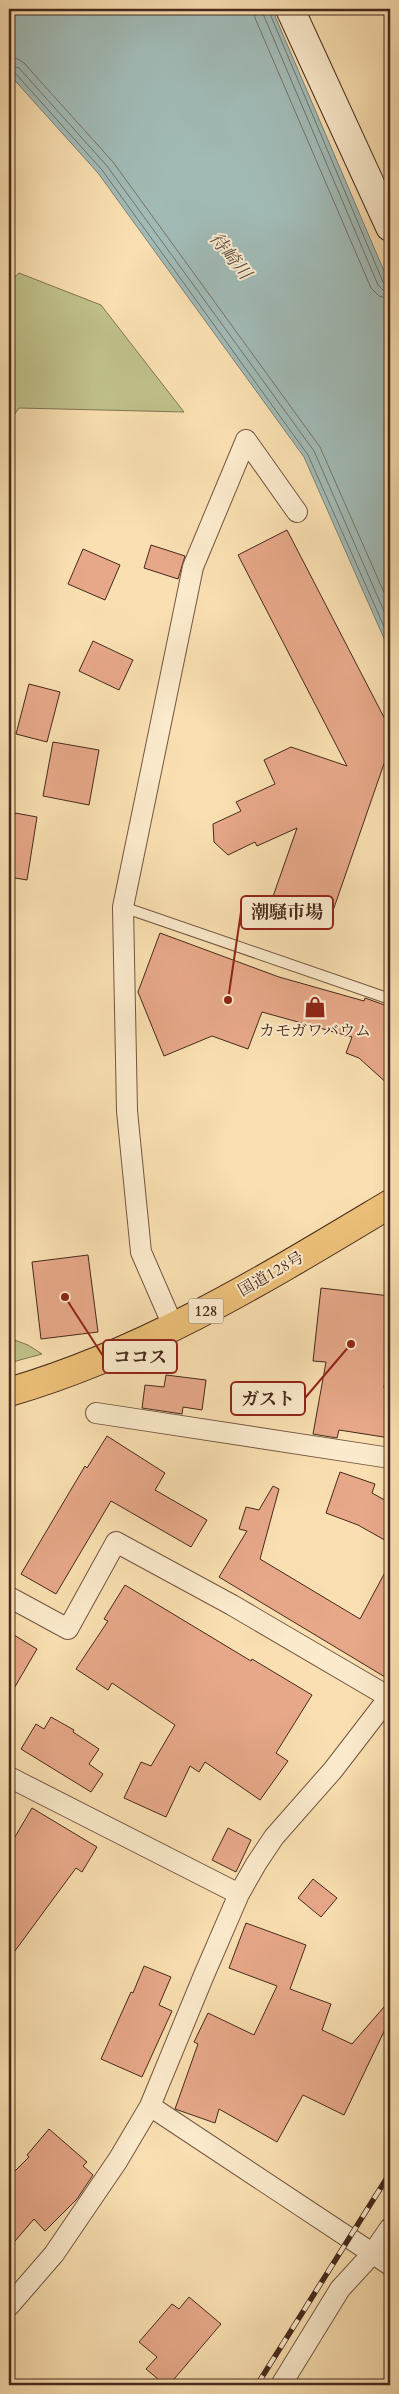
<svg xmlns="http://www.w3.org/2000/svg" width="399" height="2394" font-family="Cardo,'Noto Serif JP',serif">
  <style>
    .green { fill: #c0c18a; stroke: #837552 }
    .water { fill: #a1bab6; stroke: #7d8078 }
    .lines { fill: none; stroke-linecap: round; stroke-linejoin: round }
    .shore { stroke: #747268; stroke-width: 1 }
    .building { fill: #e7a889; stroke: #46291b }
    .lane-casing { stroke: #735640; stroke-width: 12 }
    .street-casing { stroke: #735640; stroke-width: 22 }
    .secondary-casing { stroke: #46291b; stroke-width: 30 }
    .highway-casing { stroke: #46291b; stroke-width: 30 }
    .lane { stroke: #fbeacc; stroke-width: 10 }
    .street { stroke: #fbeacc; stroke-width: 20 }
    .secondary { stroke: #fbeacc; stroke-width: 28 }
    .highway { stroke: #ecc078; stroke-width: 28 }
    .rail-casing { stroke: #46291b; stroke-width: 5.5 }
    .rail { stroke: #fbeacc; stroke-width: 4; stroke-dasharray: 11; stroke-linecap: butt }
    .labels { text-anchor: middle; dominant-baseline: central; stroke-width: 4; stroke-linejoin: round; paint-order: stroke }
    .shield { fill: #fbeacc; stroke: #7c6350; stroke-width: 1 }
    .shield-label { font-size: 15px; font-weight: bold; fill: #46291b }
    .poi-label { font-size: 16px; fill: #46291b; stroke: #fbeacc }
    .street-label { font-size: 16px; fill: #46291b; stroke: #fbeacc }
    .water-label { font-size: 18px; font-style: italic; fill: #5d4d42; stroke: #fbeacc }
    .leader { fill: none; stroke: #8f2418; stroke-width: 2 }
    .callout-dot { fill: #8f2418; stroke: #fbeacc; stroke-width: 2 }
    .callout { fill: #fbeacc; stroke: #8f2418; stroke-width: 2 }
    .callout-label { font-size: 18px; text-anchor: middle; font-weight: bold; fill: #46291b }
  </style>
  <rect width="100%" height="100%" fill="#f9dfb1"/>
  <filter id="stains"><feTurbulence type="fractalNoise" baseFrequency=".004" numOctaves="4"/><feColorMatrix values="0 0 0 0 .2 0 0 0 0 .09 0 0 0 0 .02 0 0 0 .5 -.17"/></filter>
  <radialGradient id="worn" r=".72"><stop offset=".6" stop-color="#630" stop-opacity="0"/><stop offset="1" stop-color="#630" stop-opacity=".3"/></radialGradient>
  <path class="green" d="M 19,273 L 101,305 L 184,412 L 19,408 L 9,422 L 9,282 Z
    M 9,1338 L 28,1345 L 42,1354 L 9,1363 Z"/>
  <path class="water" d="M 9,9 L 272,9 L 390,285 L 390,652 L 304,457 L 98,173 L 9,74 Z"/>
  <g class="lines">
    <path class="shore" d="M 254,9 L 255,18 L 371,288 L 379,296 L 390,299
      M 261,9 L 378,285 L 383,290 L 390,292
      M 268,9 L 383,282 L 390,285
      M 9,57 L 18,59 L 24,63 L 113,162 L 320,447 L 390,606
      M 9,65 L 19,68 L 107,166 L 314,451 L 390,625
      M 9,71 L 15,73 L 102,170 L 308,455 L 390,640"/>
  </g>
  <path class="building" d="M 287,530 L 389,727 L 386,758 L 328,925 L 270,905 L 297,828 L 257,846 L 255,842 L 228,855 L 214,842 L 213,824 L 241,811 L 236,802 L 275,784 L 264,760 L 291,747 L 347,766 L 238,555 Z
    M 151,545 L 185,556 L 178,579 L 144,568 Z
    M 83,549 L 120,565 L 105,600 L 68,584 Z
    M 93,641 L 133,660 L 119,690 L 79,671 Z
    M 29,684 L 60,692 L 47,742 L 16,734 Z
    M 53,742 L 99,750 L 89,805 L 43,796 Z
    M 15,813 L 37,817 L 27,880 L 9,877 L 9,847 Z
    M 160,933 L 279,977 L 364,1001 L 365,998 L 390,1007 L 390,1086 L 359,1058 L 346,1053 L 352,1037 L 262,1012 L 248,1049 L 212,1036 L 164,1056 L 138,992 Z
    M 88,1255 L 98,1332 L 41,1339 L 32,1262 Z
    M 321,1288 L 390,1296 L 390,1328 L 384,1388 L 390,1389 L 390,1438 L 339,1430 L 337,1438 L 313,1434 L 326,1362 L 313,1361 Z
    M 166,1375 L 206,1380 L 202,1410 L 183,1407 L 182,1414 L 142,1408 L 145,1385 L 164,1387 Z
    M 107,1436 L 165,1473 L 155,1490 L 207,1520 L 191,1547 L 111,1501 L 56,1594 L 21,1574 L 85,1466 L 87,1468 Z
    M 340,1472 L 375,1484 L 372,1493 L 390,1503 L 390,1543 L 358,1525 L 326,1513 Z
    M 273,1486 L 279,1489 L 260,1559 L 360,1619 L 390,1563 L 390,1680 L 219,1577 L 247,1531 L 239,1529 L 246,1507 L 259,1510 Z
    M 125,1585 L 251,1661 L 252,1659 L 312,1695 L 276,1753 L 288,1761 L 260,1800 L 205,1762 L 199,1772 L 190,1766 L 166,1817 L 124,1798 L 141,1762 L 151,1766 L 175,1725 L 112,1683 L 108,1690 L 76,1669 L 108,1621 L 104,1619 Z
    M 9,1632 L 37,1649 L 9,1697 Z
    M 51,1717 L 74,1730 L 73,1732 L 99,1749 L 89,1764 L 103,1774 L 91,1792 L 21,1749 L 36,1724 L 44,1729 Z
    M 32,1808 L 97,1847 L 82,1872 L 76,1868 L 9,1959 L 9,1847 Z
    M 228,1828 L 251,1840 L 236,1872 L 212,1860 Z
    M 313,1879 L 337,1898 L 321,1917 L 298,1898 Z
    M 246,1923 L 306,1945 L 290,1989 L 331,2004 L 322,2030 L 352,2044 L 390,2000 L 390,2019 L 344,2115 L 303,2095 L 277,2142 L 219,2109 L 215,2123 L 175,2109 L 198,2044 L 194,2042 L 208,2013 L 254,2035 L 277,1986 L 229,1968 Z
    M 144,1966 L 171,1977 L 159,2005 L 172,2011 L 142,2077 L 101,2059 L 131,1992 L 133,1993 Z
    M 49,2129 L 87,2162 L 83,2166 L 93,2175 L 77,2199 L 45,2231 L 34,2219 L 9,2248 L 9,2177 L 29,2157 L 27,2155 Z
    M 189,2297 L 221,2324 L 169,2385 L 165,2385 L 146,2369 L 157,2357 L 139,2342 L 172,2304 L 179,2309 Z"/>
  <g class="lines">
    <g class="lane-casing">
      <path id="lane" d="M 123,907 L 390,999"/>
    </g>
    <g class="street-casing">
      <path id="street" d="M 246,440 L 297,512
        M 174,1328 L 141,1252 L 127,1111 L 123,907 L 193,567 L 246,440
        M 96,1413 L 390,1458
        M 9,1597 L 68,1629 L 116,1542 L 232,1605 L 389,1697
        M 9,1777 L 239,1894
        M 150,2106 L 390,2265
        M 9,2306 L 54,2254 L 118,2160 L 150,2106 L 204,1975 L 239,1894 L 256,1864 L 274,1837 L 333,1770 L 390,1696
        M 281,2385 L 340,2289 L 372,2254 L 390,2228"/>
    </g>
    <g class="secondary-casing">
      <path id="secondary" d="M 290,9 L 390,227"/>
    </g>
    <g class="highway-casing">
      <path id="highway" d="M 9,1392 C 147,1352 268,1277 390,1204"/>
    </g>
    <use href="#lane" class="lane"/>
    <use href="#street" class="street"/>
    <use href="#secondary" class="secondary"/>
    <use href="#highway" class="highway"/>
    <g class="rail-casing">
      <path id="rail" d="M 257,2385 L 390,2173"/>
    </g>
    <use href="#rail" class="rail"/>
  </g>
  <defs>
    <g id="shop-bare" transform="scale(1.725)"><path d="M-5-2.5h2.3a2.7 3.5 0 0 1 5.4 0H5L5.5 6h-11ZM-1.5-2.5h3a1.5 2.3 0 0 0-3 0Z" fill="#8f2418" stroke="#fbeacc" stroke-width="2.5" paint-order="stroke"/></g>
  </defs>
  <g fill-rule="evenodd">
    <use href="#shop-bare" x="315" y="1007"/>
  </g>
  <g class="labels">
    <rect class="shield" x="188.5" y="1298.5" width="35" height="25" rx="4"/>
    <g class="shield-label">
      <text x="206" y="1311">128</text>
    </g>
    <g class="poi-label">
      <text x="315" y="1031">カモガワバウム</text>
    </g>
    <g class="street-label">
      <text transform="translate(271 1274) rotate(-30)">国道128号</text>
    </g>
    <g class="water-label">
      <text transform="translate(230 256) rotate(51)">待崎川</text>
    </g>
  </g>
  <path class="leader" d="M228 1000L241 912M65 1297L103 1356M351 1344L305 1398"/>
  <g class="callout-dot">
    <circle cx="228" cy="1000" r="5"/>
    <circle cx="65" cy="1297" r="5"/>
    <circle cx="351" cy="1344" r="5"/>
  </g>
  <g class="callout">
    <rect x="241" y="896" width="92" height="33" rx="5"/>
    <rect x="103" y="1340" width="74" height="33" rx="5"/>
    <rect x="231" y="1382" width="74" height="33" rx="5"/>
  </g>
  <g class="callout-label">
    <text x="287" y="918">潮騒市場</text>
    <text x="140" y="1363">ココス</text>
    <text x="268" y="1405">ガスト</text>
  </g>
  <rect width="399" height="2394" fill="none" stroke="#f9dfb1" stroke-width="30"/>
  <rect x="10" y="10" width="379" height="2374" fill="none" stroke="#46291b" stroke-width="2.5"/>
  <rect x="15" y="15" width="369" height="2364" fill="none" stroke="#46291b"/>
  <rect width="100%" height="100%" filter="url(#stains)"/>
  <rect width="100%" height="100%" fill="url(#worn)"/>
</svg>
